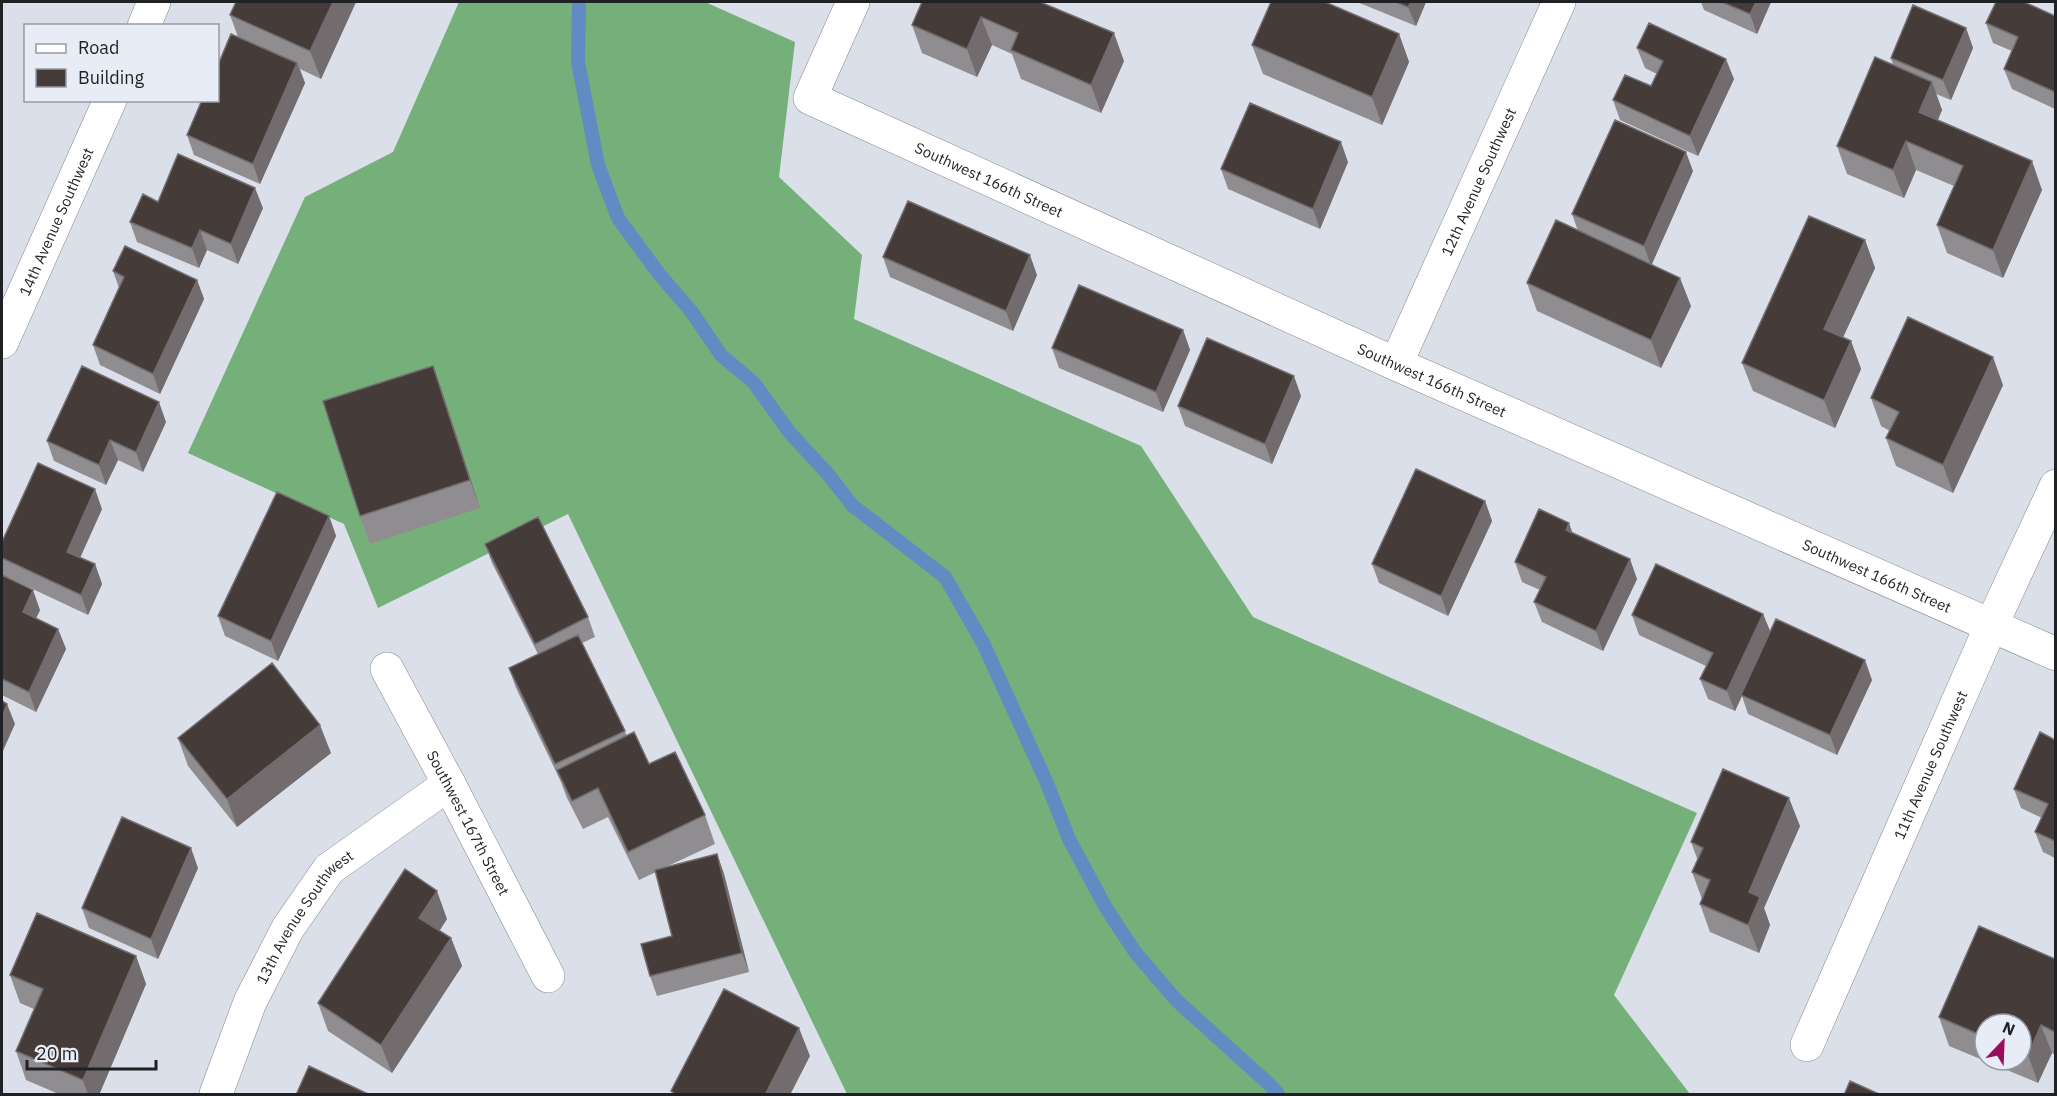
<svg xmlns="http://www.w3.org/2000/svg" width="2057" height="1096" font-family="'IBM Plex Sans',sans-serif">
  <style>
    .forest { fill: #75af7a }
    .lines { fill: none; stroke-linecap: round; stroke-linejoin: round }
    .stream { stroke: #608cc3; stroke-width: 14 }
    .street-casing { stroke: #848891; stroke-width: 34 }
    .secondary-casing { stroke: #848891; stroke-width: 34 }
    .street { stroke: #fff; stroke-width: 33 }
    .secondary { stroke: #fff; stroke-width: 33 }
    .wall { fill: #908d91; fill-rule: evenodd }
    .shaded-wall { fill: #726c6e }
    .building { fill: #453b39; stroke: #726c6e; stroke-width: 1.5 }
    .labels { text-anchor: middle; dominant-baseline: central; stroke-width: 6; stroke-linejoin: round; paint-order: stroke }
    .street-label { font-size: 15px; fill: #1f2125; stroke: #e8ecf6 }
  </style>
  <rect width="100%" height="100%" fill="#dbdfe9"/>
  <path class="forest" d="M 459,2 L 705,2 L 795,42 L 779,177 L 862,255 L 854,319 L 1141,446 L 1253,617 L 1697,813 L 1614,995 L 1690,1094 L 847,1094 L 568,514 L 378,608 L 344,524 L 188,453 L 305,197 L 393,152 Z"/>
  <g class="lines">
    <path class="stream" d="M 579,2 L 578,62 L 598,165 L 618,218 L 659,274 L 691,311 L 721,355 L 754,383 L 790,433 L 827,473 L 853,506 L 945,577 L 983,643 L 1046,781 L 1069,839 L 1106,908 L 1135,952 L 1176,1000 L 1270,1085 L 1278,1094"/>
    <g class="street-casing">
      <g id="street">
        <path id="s1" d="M 853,2 L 810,98 L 1396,364 L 2056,654"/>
        <path id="s2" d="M 1396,364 L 1559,2"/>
        <path id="s3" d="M 387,669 L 449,784 L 548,976"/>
        <path id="s4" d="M 1807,1045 L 1991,626 L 2056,486"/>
        <path id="s5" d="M 216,1094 L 250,1002 L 288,928 L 329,869 L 449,784"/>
      </g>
    </g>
    <g class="secondary-casing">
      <g id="secondary">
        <path d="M 144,26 L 154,2"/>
        <path id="s6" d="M 2,342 L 110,100"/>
      </g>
    </g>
    <use href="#street" class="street"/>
    <use href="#secondary" class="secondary"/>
  </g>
  <path class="wall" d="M 356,2 L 321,79 L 300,69 L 305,83 L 260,184 L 194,155 L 187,135 L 238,37 L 230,15 Z
    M 1040,2 L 1124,61 L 1101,113 L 1021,79 L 1012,54 L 992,45 L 977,77 L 922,53 L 912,25 Z
    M 1357,2 L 1426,2 L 1416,26 Z
    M 1701,2 L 1771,2 L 1757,34 L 1704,10 Z
    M 2055,16 L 2055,109 L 2012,89 L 2004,69 L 2012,51 L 1993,43 L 1986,23 Z
    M 1966,28 L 1973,48 L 1951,100 L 1936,94 L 1942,110 L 1938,120 L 2042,190 L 2003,278 L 1947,253 L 1937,225 L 1954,186 L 1916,170 L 1904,198 L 1847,174 L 1837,146 L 1893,65 L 1891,58 Z
    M 1399,34 L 1409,62 L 1382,125 L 1263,74 L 1252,45 Z
    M 1637,48 L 1734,79 L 1698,156 L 1620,120 L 1613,100 L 1651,86 L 1657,74 L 1645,68 Z
    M 1348,162 L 1320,229 L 1228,189 L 1221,169 Z
    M 1693,171 L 1652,264 L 1691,306 L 1661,368 L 1537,311 L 1527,283 L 1578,231 L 1572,214 Z
    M 158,202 L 263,208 L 238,264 L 207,250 L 199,268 L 137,242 L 130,222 Z
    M 1865,240 L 1875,268 L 1843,337 L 1851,341 L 1861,369 L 1835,428 L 1753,391 L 1742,363 Z
    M 883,257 L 1037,275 L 1013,331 L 890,277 Z
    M 113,271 L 197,280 L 204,299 L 160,394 L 100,365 L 93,345 L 119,288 Z
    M 1183,330 L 1190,350 L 1163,412 L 1059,368 L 1052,348 Z
    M 2003,385 L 1953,493 L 1896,466 L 1886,438 L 1890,431 L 1881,426 L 1871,398 Z
    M 443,395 L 480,508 L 370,544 L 360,516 Z
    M 1301,396 L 1272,464 L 1185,426 L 1178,406 Z
    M 166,422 L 143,472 L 118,460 L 106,485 L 54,461 L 47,441 Z
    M 1485,501 L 1492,521 L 1448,616 L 1379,583 L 1372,564 Z
    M 102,509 L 80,558 L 95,564 L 102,584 L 88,615 L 3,575 L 2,572 L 2,542 Z
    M 329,516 L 336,536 L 278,661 L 225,636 L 218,616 Z
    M 1572,533 L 1637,579 L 1603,651 L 1542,622 L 1534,602 L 1540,590 L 1522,582 L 1515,562 Z
    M 485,544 L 588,617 L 595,637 L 582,643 L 627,736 L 649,764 L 705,815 L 715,844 L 668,866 L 717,854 L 724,874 L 749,972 L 657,996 L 650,976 L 672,936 L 656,872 L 639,880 L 608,817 L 583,829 L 567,798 L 561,782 L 516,688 L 509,668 L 538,654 L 492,563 Z
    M 2,575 L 40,610 L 36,618 L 58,629 L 66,649 L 36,712 L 2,695 Z
    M 1763,614 L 1770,632 L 1872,680 L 1837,755 L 1748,714 L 1742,696 L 1735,711 L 1708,699 L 1700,679 L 1706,666 L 1639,635 L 1632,615 Z
    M 178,738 L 331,753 L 237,827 L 188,766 Z
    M 2055,740 L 2055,858 L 2043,852 L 2035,832 L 2042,818 L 2021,808 L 2014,789 Z
    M 1800,826 L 1764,908 L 1770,925 L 1759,953 L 1710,932 L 1700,904 L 1702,899 L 1692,872 L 1698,861 L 1691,842 Z
    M 198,868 L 158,959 L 89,928 L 82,908 Z
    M 447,919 L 439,930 L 451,938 L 462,966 L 392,1073 L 328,1031 L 318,1003 Z
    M 136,956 L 146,984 L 99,1095 L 61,1095 L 26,1080 L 16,1051 L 34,1009 L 20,1003 L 10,975 Z
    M 2055,959 L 2055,1055 L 2052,1053 L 2038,1083 L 1949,1046 L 1939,1017 ZM 1985,1024 L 2021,1024 L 2021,1060 L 1985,1060 Z"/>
  <path class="shaded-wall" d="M 333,2 L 356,2 L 321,79 L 310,51 Z
    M 1411,2 L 1426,2 L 1416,26 L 1408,7 Z
    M 1756,2 L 1771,2 L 1757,34 L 1750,14 Z
    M 981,17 L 992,45 L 977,77 L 967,49 Z
    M 1966,28 L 1973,48 L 1951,100 L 1943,80 Z
    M 1114,33 L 1124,61 L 1101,113 L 1091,85 Z
    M 1399,34 L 1409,62 L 1382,125 L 1372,97 Z
    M 1726,59 L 1734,79 L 1698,156 L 1690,136 Z
    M 297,63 L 305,83 L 260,184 L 253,164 Z
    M 1932,82 L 1942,110 L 1929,140 L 1919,112 Z
    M 1906,141 L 1916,170 L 1904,198 L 1893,170 Z
    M 1341,142 L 1348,162 L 1320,229 L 1313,209 Z
    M 1686,152 L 1693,171 L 1651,266 L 1644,246 Z
    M 2032,161 L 2042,190 L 2003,278 L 1993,250 Z
    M 255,188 L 263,208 L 238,264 L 231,244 Z
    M 200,230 L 207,250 L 199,268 L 192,248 Z
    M 1865,240 L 1875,268 L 1834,357 L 1824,329 Z
    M 1030,255 L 1037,275 L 1013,331 L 1006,311 Z
    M 1680,278 L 1691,306 L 1661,368 L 1651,340 Z
    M 197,280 L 204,299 L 160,394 L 153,374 Z
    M 1183,330 L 1190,350 L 1163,412 L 1156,392 Z
    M 1851,341 L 1861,369 L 1835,428 L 1824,400 Z
    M 1993,357 L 2003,385 L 1953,493 L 1943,465 Z
    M 433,366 L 443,395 L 480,508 L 470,480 Z
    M 1294,376 L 1301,396 L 1272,464 L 1265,444 Z
    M 159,402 L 166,422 L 143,472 L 136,452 Z
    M 110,440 L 118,460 L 106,485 L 99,465 Z
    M 95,489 L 102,509 L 74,571 L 67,552 Z
    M 1485,501 L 1492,521 L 1448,616 L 1441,596 Z
    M 329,516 L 336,536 L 278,661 L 271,641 Z
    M 1569,523 L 1576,543 L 1566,530 Z
    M 1630,559 L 1637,579 L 1603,651 L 1596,631 Z
    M 95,564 L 102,584 L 88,615 L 81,595 Z
    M 33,590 L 40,610 L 30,632 L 23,612 Z
    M 1763,614 L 1771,633 L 1735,711 L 1727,691 Z
    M 58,629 L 66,649 L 36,712 L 29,692 Z
    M 1865,660 L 1872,680 L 1837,755 L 1830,735 Z
    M 7,704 L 15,724 L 2,753 L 2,717 Z
    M 320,725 L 331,753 L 237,827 L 227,799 Z
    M 1789,798 L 1800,826 L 1764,908 L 1770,925 L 1759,953 L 1748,925 L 1749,892 Z
    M 191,848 L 198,868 L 158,959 L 151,939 Z
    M 717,854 L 724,874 L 749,972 L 742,953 Z
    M 437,891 L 447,919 L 430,946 L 419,918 Z
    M 451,938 L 462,966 L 392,1073 L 381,1045 Z
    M 136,956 L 146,984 L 99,1095 L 88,1095 L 83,1080 Z
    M 2041,1025 L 2052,1053 L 2038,1083 L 2028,1055 Z
    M 799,1028 L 810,1056 L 790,1095 L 765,1095 Z"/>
  <path class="building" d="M 236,2 L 333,2 L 310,51 L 230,15 Z
    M 922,2 L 1040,2 L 1114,33 L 1091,85 L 1011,50 L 1018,33 L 981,17 L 967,49 L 912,25 Z
    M 1271,2 L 1325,2 L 1399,34 L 1372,97 L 1252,45 Z
    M 1396,2 L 1411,2 L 1408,7 Z
    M 1722,2 L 1756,2 L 1750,14 Z
    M 1996,2 L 2024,2 L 2055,16 L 2055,92 L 2004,69 L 2018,37 L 1986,23 Z
    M 1913,5 L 1966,28 L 1943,80 L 1891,58 Z
    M 1649,23 L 1726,59 L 1690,136 L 1613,100 L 1625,75 L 1651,86 L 1663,61 L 1637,48 Z
    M 231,34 L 297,63 L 253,164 L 187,135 L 202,100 L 218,100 L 218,65 Z
    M 1875,57 L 1932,82 L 1919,112 L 2032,161 L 1993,250 L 1937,225 L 1963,166 L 1906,141 L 1893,170 L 1837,146 Z
    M 1250,103 L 1341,142 L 1313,209 L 1221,169 Z
    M 1615,120 L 1686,152 L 1644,246 L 1572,214 Z
    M 178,154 L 255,188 L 231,244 L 200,230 L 192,248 L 130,222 L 143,194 L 158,202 Z
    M 908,201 L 1030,255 L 1006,311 L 883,257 Z
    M 1809,216 L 1865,240 L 1824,329 L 1851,341 L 1824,400 L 1742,363 Z
    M 1556,220 L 1680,278 L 1651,340 L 1527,283 Z
    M 125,246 L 197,280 L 153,374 L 93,345 L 124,277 L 113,271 Z
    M 1079,285 L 1183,330 L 1156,392 L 1052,348 Z
    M 1908,317 L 1993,357 L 1943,465 L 1886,438 L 1899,412 L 1871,398 Z
    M 1207,338 L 1294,376 L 1265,444 L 1178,406 Z
    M 82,366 L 159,402 L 136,452 L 110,440 L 99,465 L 47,441 Z
    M 433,366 L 470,480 L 360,516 L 323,401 Z
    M 38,463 L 95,489 L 67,552 L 95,564 L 81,595 L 2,558 L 2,542 Z
    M 1416,469 L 1485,501 L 1441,596 L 1372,564 Z
    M 277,492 L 329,516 L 271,641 L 218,616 Z
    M 1539,509 L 1569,523 L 1566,530 L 1630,559 L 1596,631 L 1534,602 L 1546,577 L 1515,562 Z
    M 538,517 L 588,617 L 535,644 L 485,544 Z
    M 1656,564 L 1763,614 L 1727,691 L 1700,679 L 1713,653 L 1632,615 Z
    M 2,575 L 33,590 L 23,612 L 58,629 L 29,692 L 2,679 Z
    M 1776,619 L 1865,660 L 1830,735 L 1741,695 Z
    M 578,635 L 625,731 L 555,764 L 509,668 Z
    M 272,663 L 320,725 L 227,799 L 178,738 Z
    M 2,701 L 7,704 L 2,717 Z
    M 634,732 L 649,764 L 675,752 L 705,815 L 628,852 L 598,788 L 572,801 L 557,770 Z
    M 2040,732 L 2055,740 L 2055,841 L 2035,832 L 2048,804 L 2014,789 Z
    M 1723,769 L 1789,798 L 1749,892 L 1760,897 L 1748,925 L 1700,904 L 1710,880 L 1692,872 L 1703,848 L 1691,842 Z
    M 122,817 L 191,848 L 151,939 L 82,908 Z
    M 717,854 L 742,953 L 650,976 L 641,944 L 672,936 L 655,870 Z
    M 405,869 L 437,891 L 419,918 L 451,938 L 381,1045 L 318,1003 Z
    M 37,913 L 136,956 L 83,1080 L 16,1051 L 43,989 L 10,975 Z
    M 1979,926 L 2055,959 L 2055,1032 L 2041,1025 L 2028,1055 L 2021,1052 L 2021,1024 L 1985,1024 L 1985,1037 L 1939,1017 Z
    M 724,989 L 799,1028 L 765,1095 L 677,1095 L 671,1091 Z
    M 309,1066 L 370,1095 L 296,1095 Z
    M 1850,1081 L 1881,1095 L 1844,1095 Z"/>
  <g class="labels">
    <g class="street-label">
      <text stroke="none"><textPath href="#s1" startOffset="302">Southwest 166th Street</textPath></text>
      <text stroke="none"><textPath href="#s2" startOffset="200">12th Avenue Southwest</textPath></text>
      <text stroke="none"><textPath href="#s6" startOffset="132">14th Avenue Southwest</textPath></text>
      <text stroke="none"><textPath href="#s1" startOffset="788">Southwest 166th Street</textPath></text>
      <text stroke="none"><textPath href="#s1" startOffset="1274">Southwest 166th Street</textPath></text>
      <text stroke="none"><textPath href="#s4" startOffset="306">11th Avenue Southwest</textPath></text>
      <text stroke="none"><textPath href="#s3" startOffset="174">Southwest 167th Street</textPath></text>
      <text stroke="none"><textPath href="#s5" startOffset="200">13th Avenue Southwest</textPath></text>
    </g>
  </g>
  <rect width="2057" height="1096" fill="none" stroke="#1f2125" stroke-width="6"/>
  <rect x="24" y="24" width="195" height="78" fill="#e8ecf6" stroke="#989ba2" stroke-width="1.5"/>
  <rect x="36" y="44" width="30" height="9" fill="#ffffff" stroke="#989ba2" stroke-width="1.5"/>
  <text x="78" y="54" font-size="18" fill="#1f2125">Road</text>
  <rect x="36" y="69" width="30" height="18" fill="#453b39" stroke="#989ba2" stroke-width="1.5"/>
  <text x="78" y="84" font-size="18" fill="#1f2125">Building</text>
  <g transform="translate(2003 1042) rotate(23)"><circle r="28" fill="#e8ecf6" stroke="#989ba2" stroke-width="1.5"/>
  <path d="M0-4.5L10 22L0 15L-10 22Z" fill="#9b0e5e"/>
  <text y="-9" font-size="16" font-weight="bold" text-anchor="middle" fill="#1f2125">N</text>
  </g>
  <path d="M27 1060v9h129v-9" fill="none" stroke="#1f2125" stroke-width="3"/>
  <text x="36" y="1060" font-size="18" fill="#1f2125" stroke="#e8ecf6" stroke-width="4.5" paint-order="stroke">20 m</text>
</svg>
